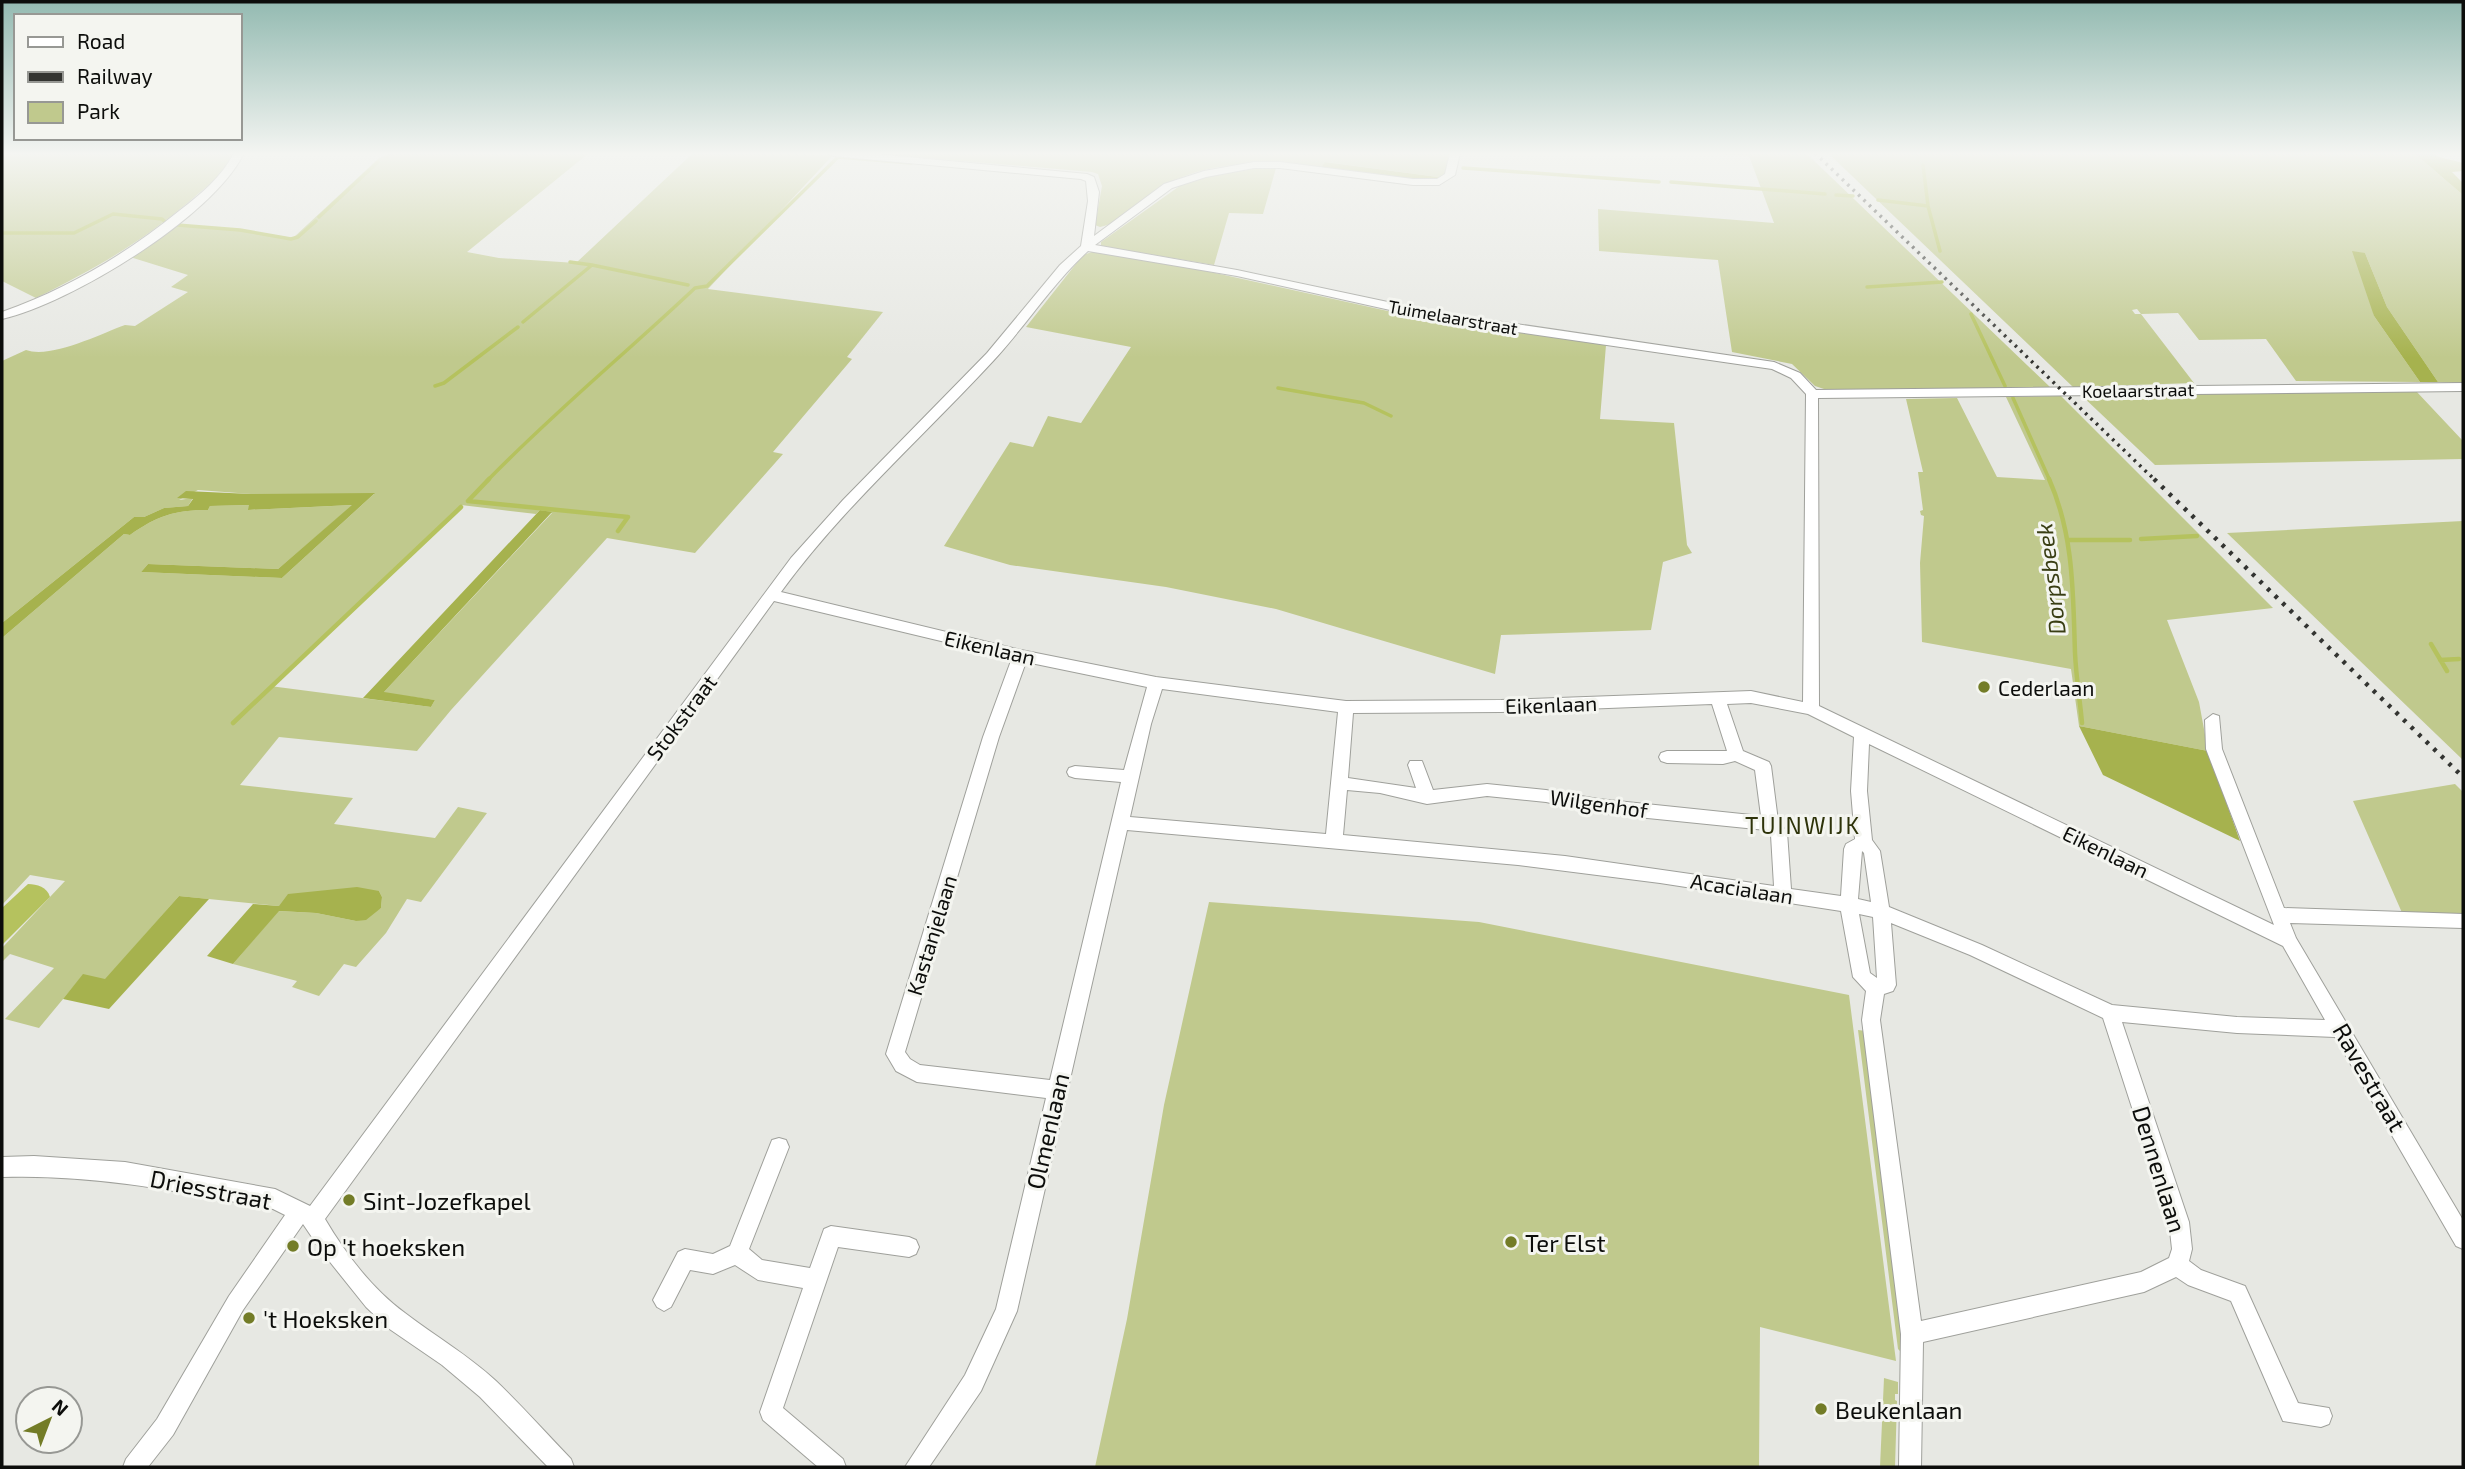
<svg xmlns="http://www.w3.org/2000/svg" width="2465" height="1469" font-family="'Exo 2',sans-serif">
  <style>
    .green { fill: #c0c98d; fill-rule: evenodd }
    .forest { fill: #a6b24e }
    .water { fill: #b5c25e }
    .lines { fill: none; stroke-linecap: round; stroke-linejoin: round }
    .stream-far1 { stroke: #b5c25e; stroke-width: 3.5 }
    .stream { stroke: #b5c25e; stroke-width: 4.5 }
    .street-casing { stroke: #9fa09b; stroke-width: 2 }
    .street { fill: #fff; fill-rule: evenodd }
    .rail-far1 { stroke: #333431; stroke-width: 3.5; stroke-dasharray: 2.5 5; stroke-linecap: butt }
    .rail { stroke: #333431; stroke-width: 4.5; stroke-dasharray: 3.5 7; stroke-linecap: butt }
    .poi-dot { fill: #737c27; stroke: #f4f5f0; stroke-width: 2.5 }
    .labels { text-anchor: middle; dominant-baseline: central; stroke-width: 6; stroke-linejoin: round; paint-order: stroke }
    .far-street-label { font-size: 18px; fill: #0c0d0b; stroke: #f4f5f0 }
    .street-label { font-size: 21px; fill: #0c0d0b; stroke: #f4f5f0 }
    .poi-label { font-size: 21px; fill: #0c0d0b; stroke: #f4f5f0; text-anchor: start }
    .water-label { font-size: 23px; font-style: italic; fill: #393e14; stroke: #f4f5f0 }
    .neighbourhood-label { font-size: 23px; letter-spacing: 2px; fill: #2e330a; stroke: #f4f5f0 }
    .near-street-label { font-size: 24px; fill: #0c0d0b; stroke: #f4f5f0 }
    .near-poi-label { font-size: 24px; fill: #0c0d0b; stroke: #f4f5f0; text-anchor: start }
  </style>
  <rect width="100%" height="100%" fill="#e7e8e3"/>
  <path class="green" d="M 2,153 L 233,153 C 225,174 207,186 191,200 C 139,244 96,268 36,298 L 2,281 Z
    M 391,153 L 589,153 L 467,252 L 499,258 L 576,263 L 693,153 L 833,155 L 708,289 L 883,312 L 847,357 L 852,359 L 773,452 L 783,454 L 695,553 L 607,538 L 451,710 L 417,751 L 279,737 L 240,785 L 353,798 L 334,824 L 435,838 L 458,807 L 487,813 L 421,902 L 407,899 L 386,933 L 356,967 L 344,964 L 319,996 L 292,987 L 297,981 L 233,964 L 278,911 L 316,913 L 356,921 L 381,908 L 382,897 L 379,891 L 279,906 L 179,896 L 105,980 L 83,975 L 39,1028 L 5,1019 L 54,968 L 10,954 L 2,962 L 2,948 L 65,881 L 30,875 L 2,905 L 2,638 L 124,534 L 130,535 C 157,516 174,510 208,510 L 210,506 L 250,505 L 249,510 L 353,505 L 278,569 L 148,564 L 141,572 L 282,578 L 374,494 L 251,494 L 198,490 L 179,500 L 193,498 L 188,506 L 164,508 L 144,517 L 134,517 L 2,623 L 2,361 L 26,350 C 51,359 100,334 125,325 L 135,326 L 188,292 L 171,287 L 188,275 L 130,257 L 176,224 L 241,230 L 293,238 L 379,158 ZM 461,505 L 536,514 L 540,510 L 552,513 L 383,693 L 435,700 L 431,707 L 270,686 Z
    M 867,153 L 1450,153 L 1445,176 L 1438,177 L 1326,162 L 1321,168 C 1266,161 1207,159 1158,189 C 1138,200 1122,223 1100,227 L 1095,225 L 1102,186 L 1098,174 L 1092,172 Z
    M 1703,153 L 1806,153 L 2050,387 L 1830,391 L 1815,386 L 1792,364 L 1732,352 L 1718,260 L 1599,251 L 1598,209 L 1774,223 L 1749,156 Z
    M 1828,153 L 2414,153 L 2463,195 L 2463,383 L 2438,382 L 2387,307 L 2365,253 L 2374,316 L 2420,382 L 2296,381 L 2266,339 L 2199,340 L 2178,313 L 2141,314 L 2137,309 L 2132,310 L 2135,314 L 2141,314 L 2194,383 L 2073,387 Z
    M 1250,168 L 1276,168 L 1263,214 L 1229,213 L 1214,265 L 1101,246 L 1101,242 L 1181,185 L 1228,171 Z
    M 1095,251 L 1206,271 L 1424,319 L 1606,345 L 1600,419 L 1674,423 L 1687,545 L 1692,553 L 1663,562 L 1651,630 L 1501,635 L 1495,674 L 1276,609 L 1166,587 L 1010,565 L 944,546 L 1010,442 L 1033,447 L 1048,416 L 1081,423 L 1131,347 L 1026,327 L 1083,255 Z
    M 2416,391 L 2463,441 L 2463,459 L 2155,465 L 2080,394 Z
    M 2061,396 L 2273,608 L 2167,620 L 2199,702 L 2208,751 L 2079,726 L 2071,669 L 1922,642 L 1920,563 L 1924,516 L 1921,515 L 1920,511 L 1923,510 L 1918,472 L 1923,472 L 1906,399 L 1957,398 L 1997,477 L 2045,480 L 2006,397 Z
    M 2463,521 L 2463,760 L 2227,533 Z
    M 2455,784 L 2463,792 L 2463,926 L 2445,925 L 2403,915 L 2353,801 Z
    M 1209,902 L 1479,922 L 1849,995 L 1896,1361 L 1760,1327 L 1759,1467 L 1095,1467 L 1127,1319 L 1164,1105 Z
    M 1858,1030 L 1866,1031 L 1904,1355 L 1898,1349 Z
    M 1884,1378 L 1898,1382 L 1898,1394 L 1895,1394 L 1895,1400 L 1897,1401 L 1895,1467 L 1880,1467 Z"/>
  <path class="forest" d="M 2414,153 L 2434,153 L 2439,157 L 2463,163 L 2463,171 L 2452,172 L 2463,183 L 2463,195 Z
    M 1325,162 L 1438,177 L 1445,176 L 1427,181 L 1321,168 Z
    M 2352,251 L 2365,253 L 2387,307 L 2438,382 L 2420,382 L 2374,316 Z
    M 186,491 L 251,494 L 375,493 L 282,578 L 141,572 L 148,564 L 278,569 L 352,505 L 248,510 L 249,505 L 210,506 L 208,510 C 174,510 157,516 130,535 L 124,534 L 2,638 L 2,623 L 134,517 L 144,517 L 164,508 L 188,506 L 193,499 L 177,498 Z
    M 540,510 L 552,512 L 384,692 L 435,700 L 431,707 L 363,698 Z
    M 2079,726 L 2208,751 L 2240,841 L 2103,775 Z
    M 357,887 L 379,891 L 382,897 L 381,908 L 366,920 L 356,921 L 316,913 L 279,911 L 233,964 L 207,956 L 253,904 L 279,906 L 288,894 Z
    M 179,896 L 209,899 L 109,1009 L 63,999 L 83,974 L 105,979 Z"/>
  <path class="water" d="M 28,884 C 37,884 47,887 50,897 L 2,945 L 2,908 Z"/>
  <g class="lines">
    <path class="stream-far1" d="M 916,156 L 918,153
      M 387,157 L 394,153
      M 1923,165 L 1928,206 L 1940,251
      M 1463,168 L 1659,182
      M 1671,182 L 1825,194
      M 1836,195 L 1853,196
      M 1878,200 L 1928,206
      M 319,217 L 378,162
      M 177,225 L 240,230 L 291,239 L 298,237 L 316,221
      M 2,233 L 74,233 L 113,214 L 162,219 L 166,223
      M 570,262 L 592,265
      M 1867,287 L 1942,282
      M 1971,314 L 2005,386
      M 523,322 L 592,265 L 688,285
      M 435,386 L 444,383 L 518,327
      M 1278,388 L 1364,403 L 1391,416
      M 2013,398 L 2050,481
      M 487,481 C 553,413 626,353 695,288 L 707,286 L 838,157 L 911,163"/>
    <path class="stream" d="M 489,479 L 468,501 L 628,517 L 618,531
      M 2049,479 C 2074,535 2073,594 2075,653 C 2076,677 2080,700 2082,723
      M 2141,539 L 2197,536
      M 2068,540 L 2130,540
      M 2431,644 L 2447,671
      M 2440,660 L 2459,659
      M 233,723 L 461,507"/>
    <g class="street-casing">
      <path id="street" d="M 234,153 L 244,153 C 213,217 71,303 2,319 L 2,312 C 67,289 125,255 179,211 C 201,194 221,178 234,153 Z
        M 828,153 L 865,153 L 1087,174 L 1094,177 L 1099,192 L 1094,236 L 1164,184 L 1204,171 L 1254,162 L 1280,162 L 1413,179 L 1437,179 L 1445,174 L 1450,153 L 1460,153 L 1455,175 L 1439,185 L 1413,185 L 1280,168 L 1254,168 L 1206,177 L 1172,188 L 1095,245 L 1237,270 L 1435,312 L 1774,362 L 1800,373 L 1816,390 L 2463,383 L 2463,391 L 1818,398 L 1819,706 L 2274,925 L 2206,749 L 2205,720 L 2213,714 L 2219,716 L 2222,749 L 2284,908 L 2463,914 L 2463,928 L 2290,923 L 2296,938 L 2463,1220 L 2463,1249 L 2456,1246 L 2335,1037 L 2237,1033 L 2122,1022 L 2189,1222 L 2192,1249 L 2189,1261 L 2201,1270 L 2245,1286 L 2298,1403 L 2329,1408 L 2332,1416 L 2329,1424 L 2321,1427 L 2283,1421 L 2231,1301 L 2188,1285 L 2176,1277 L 2144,1292 L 1923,1342 L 1921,1467 L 1899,1467 L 1901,1334 L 1862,1020 L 1866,991 L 1853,977 L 1841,911 L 1660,883 L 1518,865 L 1127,830 L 1017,1311 L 981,1391 L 929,1467 L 905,1467 L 965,1375 L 996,1309 L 1046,1098 L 917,1082 L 896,1071 L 886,1054 L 983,737 L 1012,658 L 774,601 L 325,1219 C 345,1253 372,1289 405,1313 C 435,1336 468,1355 496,1381 C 522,1406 546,1433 571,1459 L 574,1467 L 548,1467 L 480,1397 L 442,1365 L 388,1328 L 366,1307 L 322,1252 L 303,1224 L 243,1310 L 173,1435 L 148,1467 L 123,1467 L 126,1459 L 157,1419 L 229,1296 L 285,1215 L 273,1209 C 183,1192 94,1174 2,1177 L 2,1157 L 34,1156 L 125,1162 L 275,1189 L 310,1206 L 791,558 L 843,500 L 987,353 L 1060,265 L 1081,246 L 1088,201 L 1086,181 L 1081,179 L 833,156 ZM 1088,251 L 1237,276 L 1435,320 L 1772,369 L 1791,378 L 1806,394 L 1803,702 L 1751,691 L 1501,700 L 1346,701 L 1156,677 L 1021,650 L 781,592 C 843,507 923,437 994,360 C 1027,324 1053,283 1088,251 ZM 1026,662 L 1147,687 L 1124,770 L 1075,766 L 1069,768 L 1067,772 L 1069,776 L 1075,778 L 1121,782 L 1050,1080 L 920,1065 L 910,1059 L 905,1052 L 999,737 ZM 1162,689 L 1338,712 L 1326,834 L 1130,817 L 1151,724 ZM 1751,703 L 1808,714 L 1854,737 L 1851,791 L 1855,839 L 1846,844 L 1844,849 L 1841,896 L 1791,889 L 1787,832 L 1778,821 L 1771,766 L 1769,762 L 1743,751 L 1727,704 ZM 1712,704 L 1727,751 L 1667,751 L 1661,753 L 1659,757 L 1661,761 L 1667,763 L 1723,764 L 1735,761 L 1755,770 L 1761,816 L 1598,799 L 1546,790 L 1487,784 L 1433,790 L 1422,761 L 1410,761 L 1408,765 L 1416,788 L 1348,778 L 1353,713 L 1501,712 ZM 1869,744 L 2283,946 L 2325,1020 L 2237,1017 L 2112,1005 L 1982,945 L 1889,907 L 1880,851 L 1872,840 L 1867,791 ZM 1347,790 L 1380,793 L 1427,804 L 1487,796 L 1546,802 L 1598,813 L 1766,830 L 1771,835 L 1774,886 L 1565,856 L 1343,835 ZM 1862,851 L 1864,853 L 1871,902 L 1858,899 ZM 1859,914 L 1873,917 L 1877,978 L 1870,973 ZM 1891,923 L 1970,955 L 2103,1018 L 2169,1222 L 2172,1249 L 2169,1258 L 2141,1272 L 1921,1321 L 1880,1020 L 1884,994 L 1893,991 L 1896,985 Z
        M 779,1138 L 786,1140 L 789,1147 L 749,1249 L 762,1260 L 810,1268 L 824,1229 L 831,1226 L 909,1237 L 916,1240 L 919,1247 L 916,1254 L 909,1257 L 838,1247 L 783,1408 L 843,1459 L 846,1467 L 818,1467 L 763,1420 L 760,1412 L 803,1288 L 758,1280 L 735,1265 L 713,1274 L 690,1270 L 671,1307 L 664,1311 L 657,1307 L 653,1300 L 678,1252 L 685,1249 L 713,1254 L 730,1246 L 772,1140 Z"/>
    </g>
    <use href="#street" class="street"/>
    <path class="rail-far1" d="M 1815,153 L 2156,481"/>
    <path class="rail" d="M 2154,479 L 2463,777"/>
  </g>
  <linearGradient id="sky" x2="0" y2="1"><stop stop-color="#93bab1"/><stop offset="0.43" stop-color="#f4f5f2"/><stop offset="1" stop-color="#f4f5f2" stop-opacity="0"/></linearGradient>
  <rect width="2465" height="358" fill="url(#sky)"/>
  <g class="poi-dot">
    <circle cx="1984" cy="687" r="7"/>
    <circle cx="349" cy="1200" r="7"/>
    <circle cx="1511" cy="1242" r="7"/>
    <circle cx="293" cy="1246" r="7"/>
    <circle cx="249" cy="1318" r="7"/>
    <circle cx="1821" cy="1409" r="7"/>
  </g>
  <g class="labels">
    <g class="far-street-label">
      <text transform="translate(1453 317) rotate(10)">Tuimelaarstraat</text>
      <text transform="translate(2138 390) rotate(-1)">Koelaarstraat</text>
    </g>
    <g class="street-label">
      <text transform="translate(990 647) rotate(13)">Eikenlaan</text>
      <text transform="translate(1551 704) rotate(-2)">Eikenlaan</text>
      <text transform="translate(681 717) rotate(-53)">Stokstraat</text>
      <text transform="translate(1599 803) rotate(8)">Wilgenhof</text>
      <text transform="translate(2106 851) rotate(26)">Eikenlaan</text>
      <text transform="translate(1742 888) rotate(9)">Acacialaan</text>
      <text transform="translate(931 935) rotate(-73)">Kastanjelaan</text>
    </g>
    <g class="poi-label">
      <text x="1998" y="687">Cederlaan</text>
    </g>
    <g class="water-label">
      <text transform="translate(2050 579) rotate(-97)">Dorpsbeek</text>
    </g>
    <g class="neighbourhood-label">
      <text x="1803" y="825">TUINWIJK</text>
    </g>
    <g class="near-street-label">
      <text transform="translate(2370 1077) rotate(60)">Ravestraat</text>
      <text transform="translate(1047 1131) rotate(-77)">Olmenlaan</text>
      <text transform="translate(2160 1169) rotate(73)">Dennenlaan</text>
      <text transform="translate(211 1189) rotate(11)">Driesstraat</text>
    </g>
    <g class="near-poi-label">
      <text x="363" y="1200">Sint-Jozefkapel</text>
      <text x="1525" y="1242">Ter Elst</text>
      <text x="307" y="1246">Op 't hoeksken</text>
      <text x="263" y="1318">'t Hoeksken</text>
      <text x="1835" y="1409">Beukenlaan</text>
    </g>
  </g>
  <rect width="2465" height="1469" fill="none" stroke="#0c0d0b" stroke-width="7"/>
  <rect x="14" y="14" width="228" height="126" fill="#f4f5f0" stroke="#979894" stroke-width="2"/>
  <rect x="28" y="37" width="35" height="10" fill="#ffffff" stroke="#979894" stroke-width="2"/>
  <text x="77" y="49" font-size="21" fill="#0c0d0b">Road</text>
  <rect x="28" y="72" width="35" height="10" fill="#333431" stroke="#979894" stroke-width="2"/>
  <text x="77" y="84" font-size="21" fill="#0c0d0b">Railway</text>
  <rect x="28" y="102" width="35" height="21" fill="#c0c98d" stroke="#979894" stroke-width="2"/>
  <text x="77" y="119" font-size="21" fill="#0c0d0b">Park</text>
  <g transform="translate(49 1420) rotate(42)"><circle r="33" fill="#f4f5f0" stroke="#979894" stroke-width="2"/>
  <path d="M0-5L12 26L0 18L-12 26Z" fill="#737c27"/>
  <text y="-10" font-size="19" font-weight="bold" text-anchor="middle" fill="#0c0d0b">N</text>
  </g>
</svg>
